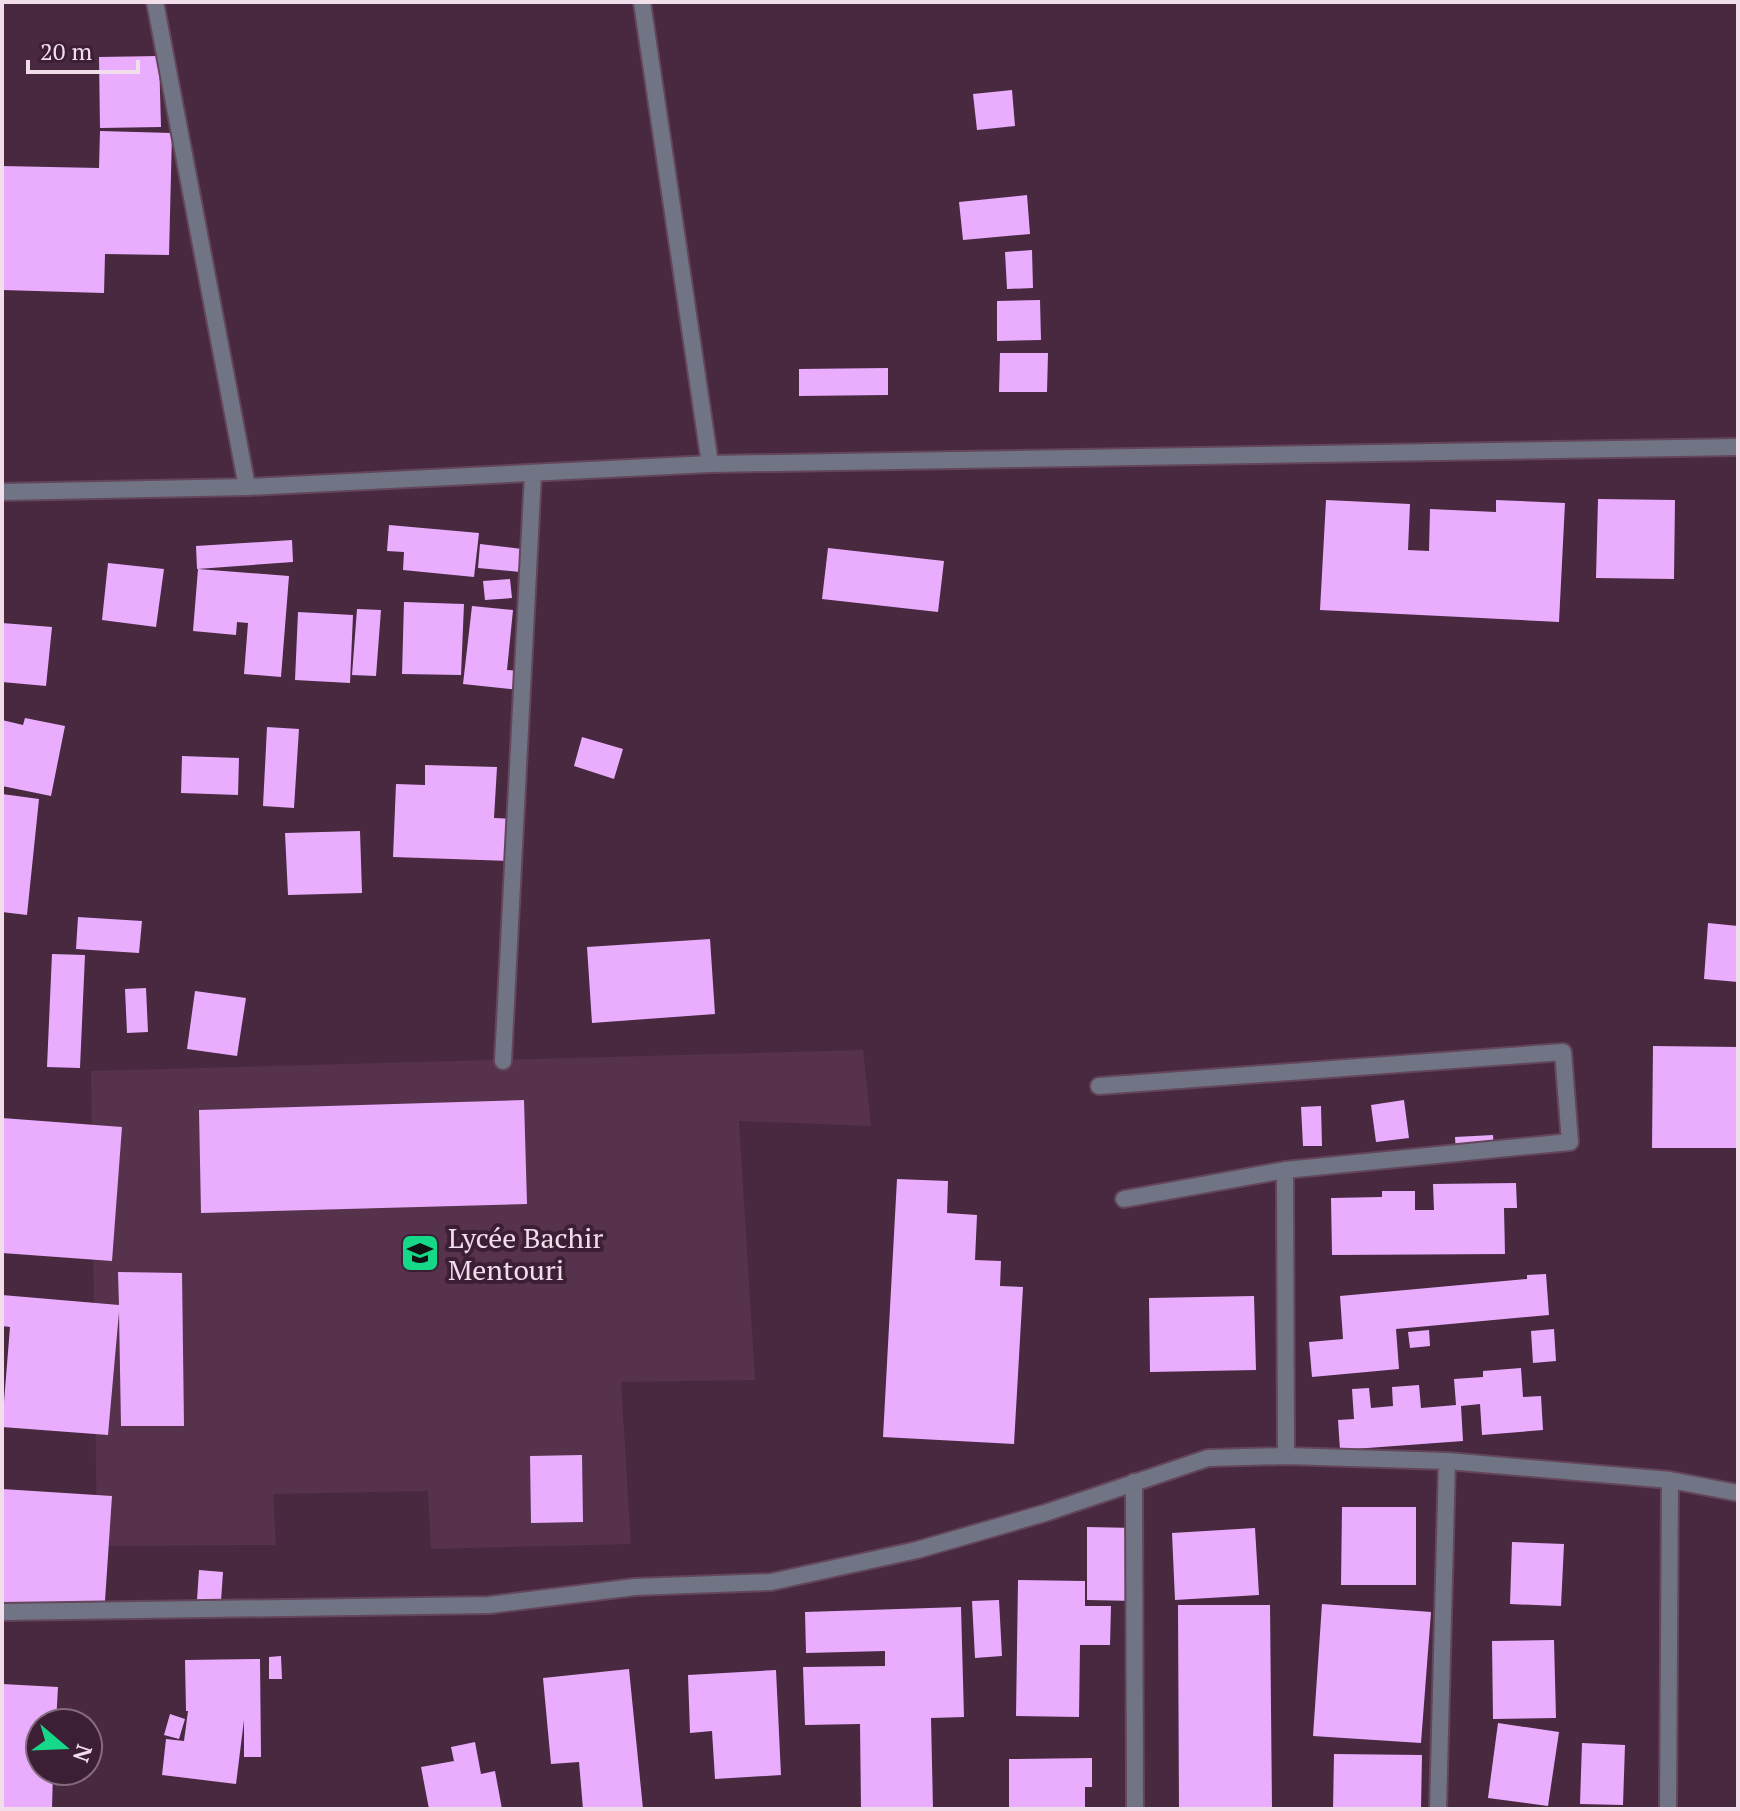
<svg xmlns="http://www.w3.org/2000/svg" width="1740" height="1811" font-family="'PT Serif',serif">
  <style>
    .built { fill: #57324d }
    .building { fill: #eaadfe }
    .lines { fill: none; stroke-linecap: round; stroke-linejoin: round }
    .minor-casing { stroke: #63465b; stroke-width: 20 }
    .tertiary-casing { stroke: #63465b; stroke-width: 20 }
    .minor { stroke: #717484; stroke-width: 16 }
    .tertiary { stroke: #717484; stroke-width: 16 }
    .labels { text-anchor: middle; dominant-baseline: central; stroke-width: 8; stroke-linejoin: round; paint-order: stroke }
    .poi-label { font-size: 28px; fill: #f2ddeb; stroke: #3d1f35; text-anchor: start }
  </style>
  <rect width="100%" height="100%" fill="#482940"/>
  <path class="built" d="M 863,1050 L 871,1126 L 739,1121 L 755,1380 L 621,1382 L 631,1544 L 431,1549 L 428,1491 L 273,1494 L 276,1545 L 97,1546 L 91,1071 Z"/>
  <path class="building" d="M 159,56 L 161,127 L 100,128 L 99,57 Z
    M 1012,90 L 1015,126 L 977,130 L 973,94 Z
    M 100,131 L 172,133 L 169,255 L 105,254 L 104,293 L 2,290 L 2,166 L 99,168 Z
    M 1027,195 L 1030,234 L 963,240 L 959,202 Z
    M 1032,250 L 1033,288 L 1007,289 L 1005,252 Z
    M 1040,300 L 1041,340 L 997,341 L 997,301 Z
    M 1000,353 L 1048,353 L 1047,392 L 999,392 Z
    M 888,368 L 888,395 L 799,396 L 799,369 Z
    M 1598,499 L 1675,500 L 1674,579 L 1596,578 Z
    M 1326,500 L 1410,504 L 1408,550 L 1429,551 L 1430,509 L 1496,512 L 1496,500 L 1565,503 L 1559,622 L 1320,610 Z
    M 389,525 L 479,533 L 474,577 L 403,570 L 404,552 L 387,551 Z
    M 292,540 L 293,562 L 197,569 L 196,546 Z
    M 480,544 L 522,549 L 520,572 L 478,568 Z
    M 828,548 L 944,561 L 938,612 L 822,599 Z
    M 108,563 L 164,569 L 156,627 L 102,620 Z
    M 198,569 L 289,576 L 281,677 L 244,674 L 248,623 L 237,622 L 236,635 L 193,631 Z
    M 510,579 L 512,598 L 485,600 L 483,581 Z
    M 404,602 L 464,604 L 461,675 L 402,674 Z
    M 472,606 L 513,610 L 507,670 L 531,672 L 529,691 L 463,684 Z
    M 357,609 L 381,610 L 376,676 L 352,675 Z
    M 298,612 L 353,615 L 350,683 L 295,680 Z
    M 2,623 L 52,627 L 46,686 L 2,682 Z
    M 25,718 L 65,726 L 51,796 L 2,786 L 2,720 L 23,725 Z
    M 267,727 L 299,729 L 294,808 L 263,806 Z
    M 582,737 L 623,749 L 614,779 L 574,766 Z
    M 182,756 L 239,758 L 238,795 L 181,793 Z
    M 425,765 L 497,767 L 494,818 L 514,819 L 512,861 L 393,857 L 396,784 L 425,785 Z
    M 2,794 L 39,799 L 27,915 L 2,912 Z
    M 360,831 L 362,893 L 288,895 L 285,833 Z
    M 78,917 L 142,921 L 139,953 L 76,949 Z
    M 1708,923 L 1738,926 L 1738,982 L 1704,979 Z
    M 710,939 L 715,1014 L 592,1023 L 587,947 Z
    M 52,954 L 85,955 L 80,1068 L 47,1067 Z
    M 146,988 L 148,1032 L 127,1033 L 125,989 Z
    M 195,991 L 246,998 L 237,1056 L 187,1049 Z
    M 1653,1046 L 1738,1047 L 1738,1148 L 1652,1148 Z
    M 524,1100 L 527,1204 L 201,1213 L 199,1110 Z
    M 1404,1100 L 1409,1138 L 1376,1142 L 1371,1105 Z
    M 1321,1106 L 1322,1146 L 1303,1146 L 1301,1107 Z
    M 2,1118 L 122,1127 L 112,1261 L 2,1253 Z
    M 1493,1135 L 1494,1150 L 1456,1153 L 1455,1137 Z
    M 897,1179 L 948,1181 L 947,1213 L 977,1215 L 975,1260 L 1001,1261 L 1000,1286 L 1023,1287 L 1014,1444 L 883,1437 Z
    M 1516,1183 L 1517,1208 L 1504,1208 L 1505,1254 L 1332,1255 L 1331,1198 L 1382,1197 L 1382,1191 L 1415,1191 L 1415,1210 L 1434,1210 L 1433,1184 Z
    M 118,1272 L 182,1273 L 184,1426 L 121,1426 L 119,1312 L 108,1435 L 2,1427 L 10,1327 L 2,1326 L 2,1295 L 119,1305 Z
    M 1546,1274 L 1549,1315 L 1396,1329 L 1399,1369 L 1312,1377 L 1309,1342 L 1343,1339 L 1340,1296 L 1527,1279 L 1527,1275 Z
    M 1254,1296 L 1256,1370 L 1150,1372 L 1149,1298 Z
    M 1554,1329 L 1556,1361 L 1533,1363 L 1531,1331 Z
    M 1429,1330 L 1430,1346 L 1410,1348 L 1408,1332 Z
    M 1521,1368 L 1523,1397 L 1541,1396 L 1543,1430 L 1482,1435 L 1480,1404 L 1461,1406 L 1463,1441 L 1340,1450 L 1338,1420 L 1354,1419 L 1352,1389 L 1369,1388 L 1371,1408 L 1393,1406 L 1392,1387 L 1419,1385 L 1421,1408 L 1456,1405 L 1454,1379 L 1483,1377 L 1483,1371 Z
    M 582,1455 L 583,1522 L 531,1523 L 530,1456 Z
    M 2,1489 L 112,1496 L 104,1616 L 2,1610 Z
    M 1342,1507 L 1416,1507 L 1416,1585 L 1341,1585 Z
    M 1087,1527 L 1136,1528 L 1136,1601 L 1087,1600 Z
    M 1255,1528 L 1259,1595 L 1175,1600 L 1172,1533 Z
    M 1512,1542 L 1564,1544 L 1561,1606 L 1510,1604 Z
    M 199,1570 L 223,1572 L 221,1601 L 197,1600 Z
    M 1018,1580 L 1085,1581 L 1085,1606 L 1111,1606 L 1110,1645 L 1080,1645 L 1079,1717 L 1016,1716 Z
    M 999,1600 L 1002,1656 L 975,1658 L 972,1601 Z
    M 1322,1604 L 1431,1612 L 1421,1743 L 1313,1736 Z
    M 1178,1605 L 1270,1605 L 1272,1809 L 1179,1809 Z
    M 961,1607 L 964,1717 L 931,1718 L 933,1809 L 861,1809 L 860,1724 L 805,1725 L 803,1667 L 885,1666 L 885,1651 L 806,1653 L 805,1612 Z
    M 1554,1640 L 1556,1718 L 1493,1719 L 1492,1641 Z
    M 281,1656 L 282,1679 L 269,1679 L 269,1657 Z
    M 260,1659 L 261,1757 L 244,1757 L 244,1720 L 236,1784 L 162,1775 L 166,1739 L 184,1741 L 188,1711 L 186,1711 L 185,1660 Z
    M 629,1669 L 643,1809 L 583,1809 L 579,1762 L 551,1764 L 543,1678 Z
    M 776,1670 L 781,1775 L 715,1779 L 712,1731 L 690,1733 L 688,1675 Z
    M 2,1684 L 58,1687 L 56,1723 L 40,1723 L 40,1771 L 53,1771 L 52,1809 L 2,1809 Z
    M 170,1714 L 185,1719 L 179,1739 L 164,1735 Z
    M 1498,1723 L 1559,1732 L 1548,1806 L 1488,1798 Z
    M 475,1742 L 481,1774 L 495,1771 L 502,1809 L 429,1809 L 421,1767 L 454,1761 L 451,1747 Z
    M 1582,1743 L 1625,1745 L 1623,1805 L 1580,1804 Z
    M 1334,1754 L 1422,1755 L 1421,1809 L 1333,1809 Z
    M 1092,1758 L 1092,1787 L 1085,1787 L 1085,1809 L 1009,1809 L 1009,1759 Z"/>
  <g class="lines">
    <g class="minor-casing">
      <path id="minor" d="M 155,2 L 247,487
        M 642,2 L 710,464
        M 503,1061 L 533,474
        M 1099,1086 L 1563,1052 L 1570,1142 L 1285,1170 L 1124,1199
        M 1285,1170 L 1286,1456
        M 1134,1482 L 1135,1809
        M 2,1612 L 489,1605 L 635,1587 L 771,1582 L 917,1550 L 1045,1513 L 1208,1458 L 1286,1456 L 1447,1461 L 1670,1480 L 1738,1493
        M 1438,1809 L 1447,1461
        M 1668,1809 L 1670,1480"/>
    </g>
    <g class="tertiary-casing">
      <path id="tertiary" d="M 2,492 L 247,487 L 710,464 L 1738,447"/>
    </g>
    <use href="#minor" class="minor"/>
    <use href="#tertiary" class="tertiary"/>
  </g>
  <defs>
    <g id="school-square" transform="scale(2)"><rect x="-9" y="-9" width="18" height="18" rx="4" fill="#15d989" stroke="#3d1f35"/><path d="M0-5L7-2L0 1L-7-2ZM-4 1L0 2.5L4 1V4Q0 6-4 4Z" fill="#111"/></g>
  </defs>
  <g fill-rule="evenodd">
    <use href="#school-square" x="420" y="1253"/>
  </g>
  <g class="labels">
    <g class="poi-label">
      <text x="448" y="1237">Lycée Bachir<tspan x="448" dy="32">Mentouri</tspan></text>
    </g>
  </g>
  <rect width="1740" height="1811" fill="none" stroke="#f2ddeb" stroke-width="8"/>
  <g transform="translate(64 1747) rotate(109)"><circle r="38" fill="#3d1f35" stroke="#856b7e" stroke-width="2"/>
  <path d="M0-6L14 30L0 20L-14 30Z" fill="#15d989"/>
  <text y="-12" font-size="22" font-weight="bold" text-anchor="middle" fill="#f2ddeb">N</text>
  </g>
  <path d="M28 60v12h110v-12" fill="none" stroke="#f2ddeb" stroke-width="4"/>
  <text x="40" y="60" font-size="24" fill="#f2ddeb" stroke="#3d1f35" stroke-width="6" paint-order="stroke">20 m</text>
</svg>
